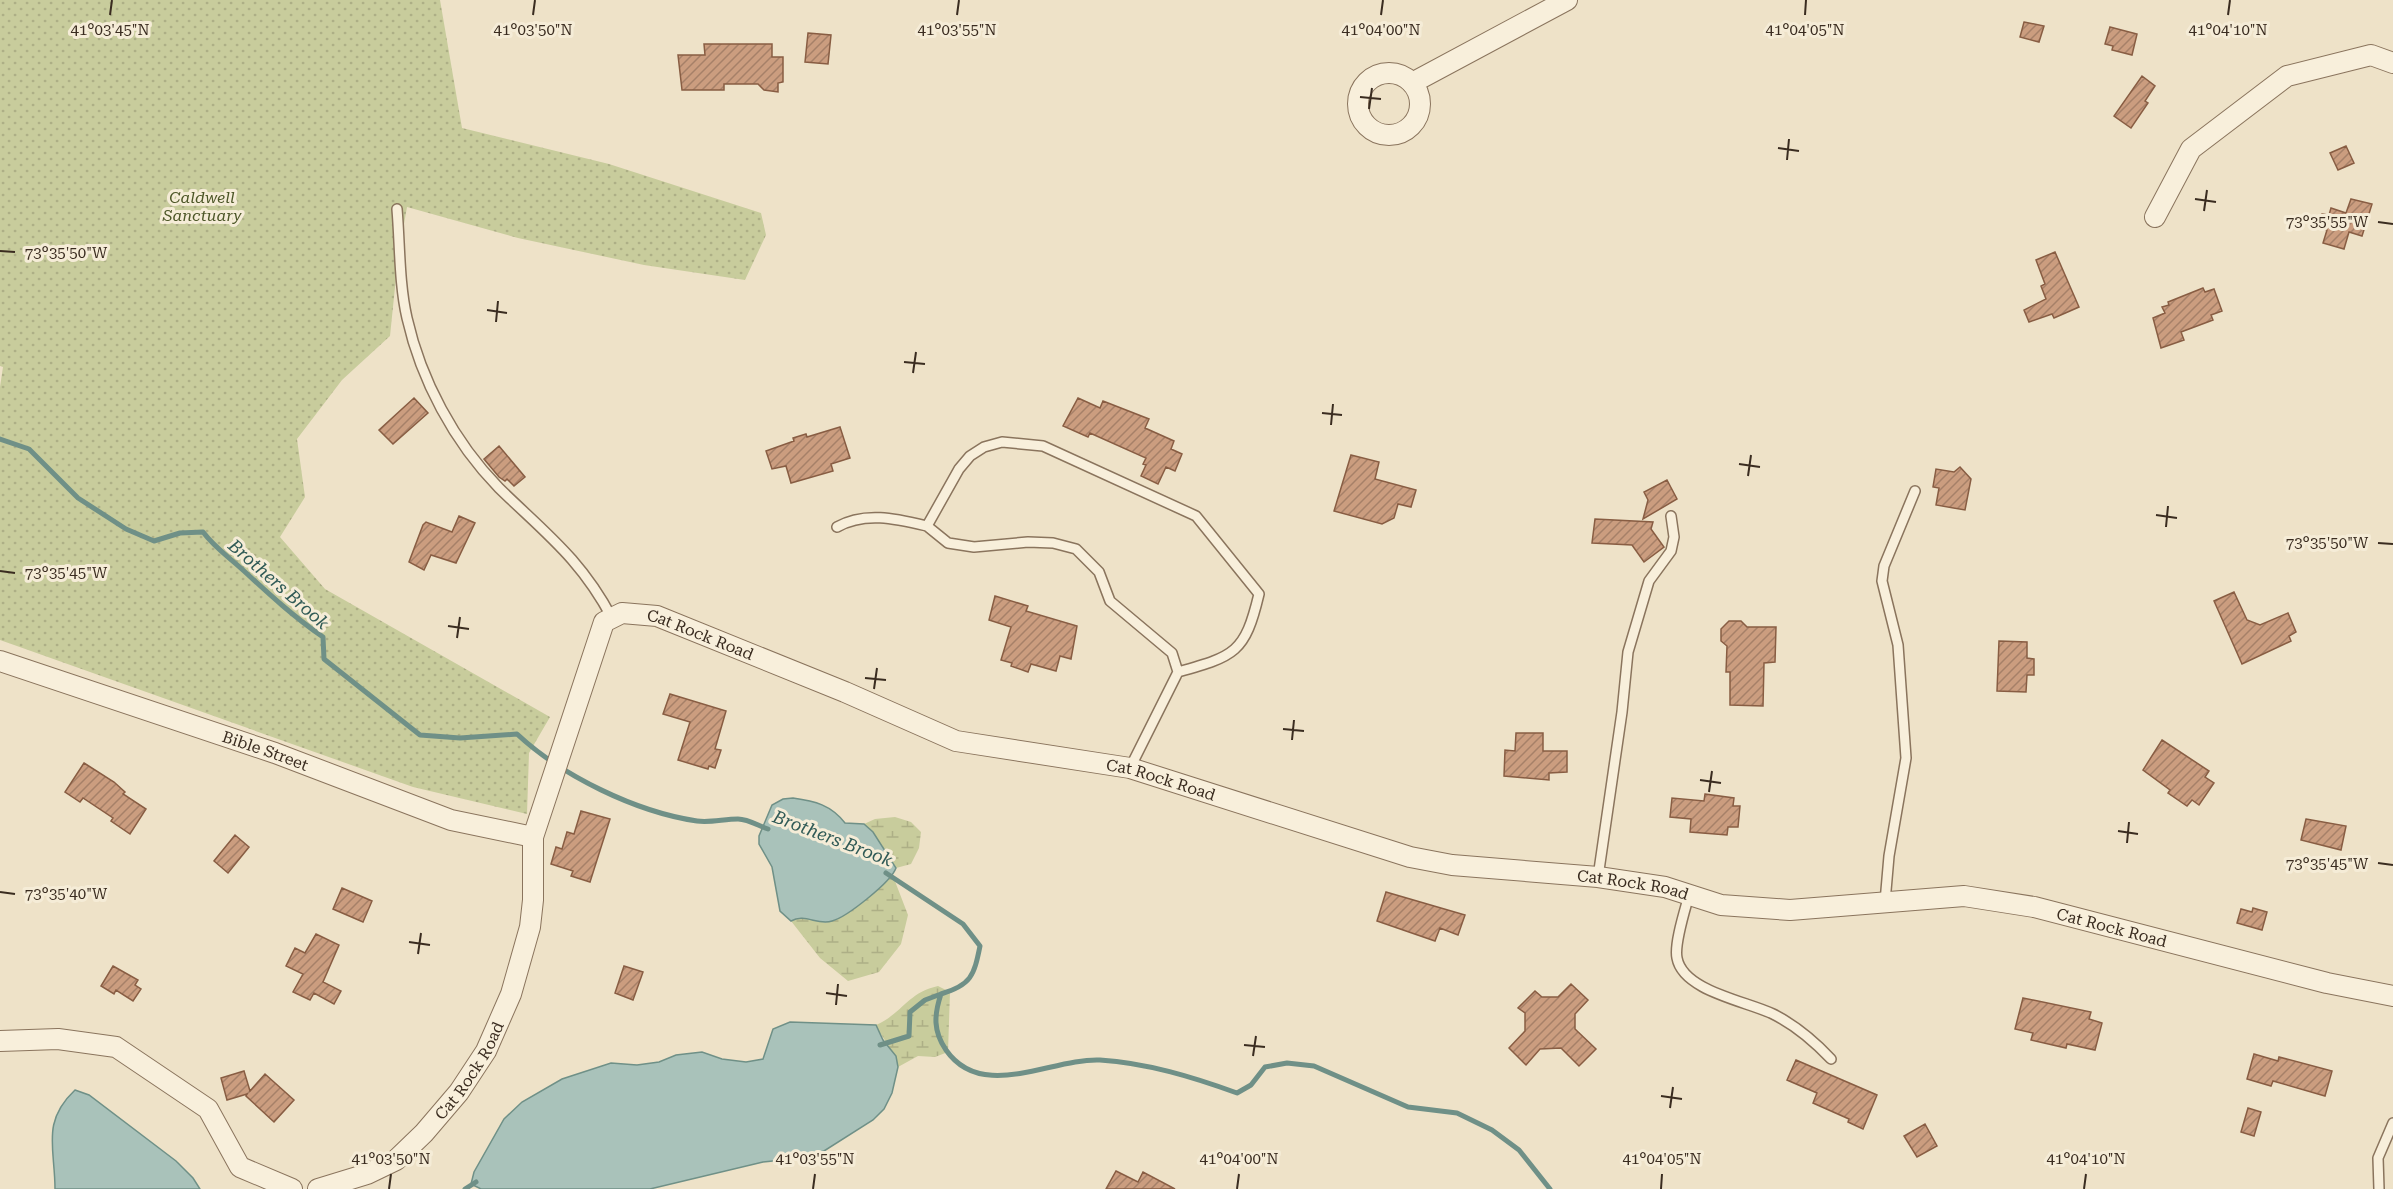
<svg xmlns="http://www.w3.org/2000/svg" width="2393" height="1189" font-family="'Roboto Serif',serif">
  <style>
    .wetland { fill: url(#wetland-marsh) }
    .park { fill: url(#park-dots) }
    .water { fill: #a9c2ba; stroke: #6f9087; stroke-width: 1.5 }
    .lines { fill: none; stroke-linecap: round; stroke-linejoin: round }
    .stream { stroke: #6f9087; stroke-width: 5 }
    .building { fill: url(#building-hatch); stroke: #885d43; stroke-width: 1.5 }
    .service-casing { stroke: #8a745d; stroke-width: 12 }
    .minor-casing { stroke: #8a745d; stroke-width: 22 }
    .service { stroke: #f8efdb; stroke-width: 9 }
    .minor { stroke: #f8efdb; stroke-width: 20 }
    .ticks { fill: none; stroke: #3a2c20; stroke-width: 2 }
    .labels { text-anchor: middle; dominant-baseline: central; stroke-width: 6; stroke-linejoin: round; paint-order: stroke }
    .park-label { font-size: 16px; font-style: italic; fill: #4c5627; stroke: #f5ecd7 }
    .street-label { font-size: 16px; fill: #3a2c20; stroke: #f5ecd7 }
    .water-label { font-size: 18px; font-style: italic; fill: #305a56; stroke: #f5ecd7 }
    .ticks-label { font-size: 15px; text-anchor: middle; fill: #3a2c20; stroke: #f5ecd7; stroke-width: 6; stroke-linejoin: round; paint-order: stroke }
  </style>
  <defs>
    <pattern id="wetland-marsh" width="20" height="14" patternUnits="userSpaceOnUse" patternTransform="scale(1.5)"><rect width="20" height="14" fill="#c8cc9c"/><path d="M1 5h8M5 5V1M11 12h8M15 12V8" fill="none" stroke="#adaf86"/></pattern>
    <pattern id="park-dots" width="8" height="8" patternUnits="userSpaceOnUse" patternTransform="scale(1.5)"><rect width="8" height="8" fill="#c8cc9c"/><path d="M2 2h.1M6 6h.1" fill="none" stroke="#adaf86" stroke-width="1.8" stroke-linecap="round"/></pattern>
    <pattern id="building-hatch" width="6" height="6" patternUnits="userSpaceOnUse" patternTransform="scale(1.5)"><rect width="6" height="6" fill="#cb9d7f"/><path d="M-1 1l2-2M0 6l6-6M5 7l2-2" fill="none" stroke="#a68068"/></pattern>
  </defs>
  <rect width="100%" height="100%" fill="#eee2c8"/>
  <path class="wetland" d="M 895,817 L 911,822 L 921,832 L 919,848 L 911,864 L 896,868 L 873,832 L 864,824 L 875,819 Z
    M 893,876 L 908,915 L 901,944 L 879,972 L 848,981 L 820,958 L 791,921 C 805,913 818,926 832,921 C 851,915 878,889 893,876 Z
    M 938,986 L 950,992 L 948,1052 L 935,1057 L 918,1056 L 898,1067 C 895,1051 883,1040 876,1025 C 903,1013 907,993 938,986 Z"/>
  <path class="park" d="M 0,0 L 440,0 L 462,128 L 609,164 L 761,213 L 766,235 L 745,280 L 644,265 L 518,238 L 407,207 L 398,258 L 390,336 L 342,380 L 297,439 L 305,497 L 280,537 L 325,589 L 550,717 L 529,753 L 527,814 L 413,787 L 0,640 L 0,387 L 3,367 L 0,366 Z"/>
  <path class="water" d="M 793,798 C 815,801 831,805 845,823 L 864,824 L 873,832 L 896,868 C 891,882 847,917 832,921 C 818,926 805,913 791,921 L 780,911 L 772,867 L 759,844 L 759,836 L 772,805 L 783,799 Z
    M 790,1022 L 876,1025 L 883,1040 L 896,1056 L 898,1067 L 892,1093 L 884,1109 L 873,1120 L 824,1151 L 803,1158 L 763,1162 L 650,1189 L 481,1189 L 471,1184 L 474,1172 L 504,1119 L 522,1102 L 562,1079 L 611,1063 L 637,1065 L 659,1062 L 676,1055 L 702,1052 L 722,1059 L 746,1062 L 763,1059 L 773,1029 Z
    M 75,1090 L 89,1095 L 176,1161 L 193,1178 L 200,1189 L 55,1189 C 55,1148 41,1122 75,1090 Z"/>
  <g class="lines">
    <path class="stream" d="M 0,439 L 29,449 L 78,498 L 126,529 L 154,541 L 180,533 L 203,532 C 215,548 229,557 244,571 C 270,595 294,617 323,637 L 324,659 L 420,735 L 460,738 L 517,734 C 562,776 636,812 697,821 C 710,823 724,819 738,819 C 748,819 759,826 768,829
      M 886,873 L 963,924 L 980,946 C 974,976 971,985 941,994 C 934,1015 933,1031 946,1050 C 982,1102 1051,1058 1100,1060 C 1147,1063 1193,1077 1237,1093 L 1251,1085 L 1265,1067 L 1287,1063 L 1314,1066 L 1408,1107 L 1457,1113 L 1492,1130 L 1519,1150 L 1550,1189
      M 880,1045 L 909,1036 L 910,1012 L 925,1000 L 941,994
      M 465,1189 L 476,1182"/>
  </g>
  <path class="building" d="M 2024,22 L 2044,26 L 2039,42 L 2020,37 Z
    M 2110,27 L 2137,34 L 2132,55 L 2112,50 L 2113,46 L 2105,44 Z
    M 808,33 L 831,35 L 828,64 L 805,62 Z
    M 704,44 L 772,44 L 772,57 L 783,57 L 783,82 L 778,83 L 778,92 L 764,90 L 758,84 L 724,84 L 724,90 L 682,90 L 678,55 L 705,55 Z
    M 2142,76 L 2155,86 L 2145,101 L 2148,103 L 2131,128 L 2114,116 Z
    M 2346,146 L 2354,163 L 2338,170 L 2330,153 Z
    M 2351,199 L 2372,204 L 2362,236 L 2349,232 L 2344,249 L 2323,243 L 2327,230 L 2317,227 L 2322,214 L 2329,215 L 2331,208 L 2346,213 Z
    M 2055,252 L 2079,307 L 2054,318 L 2052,314 L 2029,322 L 2024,310 L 2046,299 L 2041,286 L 2045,284 L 2036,260 Z
    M 2203,288 L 2205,292 L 2214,289 L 2222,311 L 2211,315 L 2213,320 L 2181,332 L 2184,340 L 2161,348 L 2153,318 L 2165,313 L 2162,307 L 2169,305 L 2168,302 Z
    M 414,398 L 428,413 L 393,444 L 379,430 Z
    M 1078,398 L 1100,408 L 1103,401 L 1149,419 L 1145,428 L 1174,441 L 1171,449 L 1182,454 L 1175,471 L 1166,467 L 1158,484 L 1141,476 L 1146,465 L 1143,464 L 1146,458 L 1090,433 L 1088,437 L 1063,426 Z
    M 840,427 L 850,458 L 831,464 L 833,471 L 791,483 L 786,466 L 772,469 L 766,451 L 794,441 L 793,438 L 806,434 L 807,437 Z
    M 499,446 L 525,477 L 514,486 L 507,479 L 505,481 L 499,477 L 484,459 Z
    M 1351,455 L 1379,462 L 1375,479 L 1416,490 L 1411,507 L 1398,504 L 1394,518 L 1382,524 L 1334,511 Z
    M 1960,467 L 1971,479 L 1965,510 L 1936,505 L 1939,488 L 1933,487 L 1936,469 L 1954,472 Z
    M 1667,480 L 1677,499 L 1643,519 L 1648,500 L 1644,492 Z
    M 459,516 L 475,523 L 456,563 L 431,555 L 424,570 L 409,562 L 423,525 L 426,522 L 452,532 Z
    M 1595,519 L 1653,522 L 1651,529 L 1664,547 L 1644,562 L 1632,545 L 1592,543 Z
    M 2234,592 L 2247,620 L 2260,625 L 2288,613 L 2296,632 L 2289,636 L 2291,641 L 2242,664 L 2214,601 Z
    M 995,596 L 1028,606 L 1026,611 L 1077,626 L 1071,659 L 1060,656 L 1056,671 L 1031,664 L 1028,672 L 1011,666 L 1012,663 L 1001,660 L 1011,627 L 989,620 Z
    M 1729,621 L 1741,621 L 1747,627 L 1776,627 L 1775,662 L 1764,663 L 1763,706 L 1730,705 L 1730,672 L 1726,672 L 1727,646 L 1721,641 L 1721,629 Z
    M 1999,641 L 2027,642 L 2027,658 L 2034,659 L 2034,675 L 2027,675 L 2026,692 L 1997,691 Z
    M 670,694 L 726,711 L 715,749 L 721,750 L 715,768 L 709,766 L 708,769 L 678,760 L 690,722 L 663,714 Z
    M 1516,733 L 1543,733 L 1543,751 L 1567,751 L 1567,772 L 1549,773 L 1549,780 L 1504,776 L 1505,750 L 1515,751 Z
    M 2162,740 L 2209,771 L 2205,777 L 2214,783 L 2199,805 L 2192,800 L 2187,806 L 2168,793 L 2170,790 L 2143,770 Z
    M 84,763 L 114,782 L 125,792 L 123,794 L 146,809 L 130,834 L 111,821 L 113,818 L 83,798 L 80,802 L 65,792 Z
    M 1705,794 L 1734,798 L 1733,806 L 1740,806 L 1738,827 L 1728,827 L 1727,835 L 1690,832 L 1691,819 L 1670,817 L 1672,798 L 1704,801 Z
    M 581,811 L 610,819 L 590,882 L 571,876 L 573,871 L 551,864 L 556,847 L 562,849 L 567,832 L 574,834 Z
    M 2306,819 L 2346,826 L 2341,850 L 2301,840 Z
    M 235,835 L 249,847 L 228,873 L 214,861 Z
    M 342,888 L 372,901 L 363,922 L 333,909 Z
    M 1386,892 L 1465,915 L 1458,935 L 1440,928 L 1435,941 L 1377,921 Z
    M 2253,908 L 2267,912 L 2262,930 L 2237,923 L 2241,909 L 2252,912 Z
    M 316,934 L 339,945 L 323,982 L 341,991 L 334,1004 L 314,993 L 310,1000 L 293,992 L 303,974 L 286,966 L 295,948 L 305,953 Z
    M 113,966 L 138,980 L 135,985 L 141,989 L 133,1001 L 116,990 L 114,994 L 101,986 Z
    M 624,966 L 643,972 L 633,1000 L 615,993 Z
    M 1571,984 L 1588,1000 L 1575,1014 L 1575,1029 L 1596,1049 L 1579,1066 L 1561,1048 L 1540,1049 L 1526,1065 L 1509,1048 L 1525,1031 L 1525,1013 L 1518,1008 L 1535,991 L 1542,997 L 1558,997 Z
    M 2023,998 L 2091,1012 L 2089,1019 L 2102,1023 L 2095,1050 L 2067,1044 L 2066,1048 L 2031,1040 L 2033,1033 L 2015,1029 Z
    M 2254,1054 L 2278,1061 L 2279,1057 L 2332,1071 L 2325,1096 L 2273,1081 L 2271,1086 L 2247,1079 Z
    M 1796,1060 L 1877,1095 L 1863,1129 L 1848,1122 L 1849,1119 L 1813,1103 L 1817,1093 L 1787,1080 Z
    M 244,1071 L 250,1091 L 265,1074 L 294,1100 L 274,1122 L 246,1096 L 247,1094 L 227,1100 L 221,1078 Z
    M 2248,1108 L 2261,1112 L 2254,1136 L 2241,1132 Z
    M 1925,1124 L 1937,1146 L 1917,1157 L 1904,1136 Z
    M 1116,1171 L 1138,1182 L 1143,1172 L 1175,1189 L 1106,1189 Z"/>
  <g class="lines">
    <g class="service-casing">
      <path id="service" d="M 397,209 C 400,244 399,283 407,318 C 421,380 454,442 499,488 C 545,533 580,558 612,618
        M 927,526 L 948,543 L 974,547 L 1028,542 L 1053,543 L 1076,549 L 1099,572 L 1110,601 L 1172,653 L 1178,672
        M 837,527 C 865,511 897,519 927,526 L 959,469 L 970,456 L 984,447 L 1002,442 L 1043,446 L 1196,516 L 1259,594 C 1245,653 1235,656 1178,672 L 1130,768
        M 1598,877 L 1622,712 L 1628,652 L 1649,581 L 1671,551 L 1674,537 L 1671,516
        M 1689,895 C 1685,910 1674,944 1677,958 C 1683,991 1746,1001 1773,1014 C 1795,1025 1814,1041 1831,1059
        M 1885,902 L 1889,856 L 1906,758 L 1898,645 L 1882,581 L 1884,566 L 1915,491
        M 2379,1189 L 2378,1158 L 2393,1123"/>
    </g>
    <g class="minor-casing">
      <g id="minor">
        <circle cx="1389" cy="104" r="31"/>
        <path d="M 1412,83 L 1567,0"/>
        <path d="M 2155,217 L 2191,149 L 2287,76 L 2371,55 L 2393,63"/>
        <path id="s1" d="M 0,661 L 275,753 L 451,820 L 533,837"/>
        <path d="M 0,1041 L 58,1039 L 116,1047 L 208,1109 L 240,1167 L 292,1189"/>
        <path id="s2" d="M 318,1189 L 367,1174 L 396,1160 L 424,1133 L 459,1092 L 486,1051 L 511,994 L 530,927 L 533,900 L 533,837 L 604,622 L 622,613 L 657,616 L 845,692 L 956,741 L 1130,768 L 1410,857 L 1452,865 L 1598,877 L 1665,887 L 1721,905 L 1790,910 L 1964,896 L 2034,907 L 2327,983 L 2393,996"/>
      </g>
    </g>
    <use href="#service" class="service"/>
    <use href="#minor" class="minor"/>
  </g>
  <path class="ticks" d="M 110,15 L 112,0M 533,15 L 535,0M 957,15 L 959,0M 1381,15 L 1383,0M 1805,15 L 1806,0M 2228,15 L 2230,0M 1360,97 L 1381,99M 1369,109 L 1372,88M 1778,148 L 1799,151M 1787,160 L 1789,139M 2195,199 L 2216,202M 2204,211 L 2207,190M 2378,222 L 2393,224M 0,251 L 15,252M 487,310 L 507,313M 496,322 L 498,301M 904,362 L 925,364M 913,373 L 916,352M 1322,413 L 1342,415M 1331,425 L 1333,404M 1739,464 L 1760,467M 1748,476 L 1751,455M 2156,515 L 2177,518M 2166,527 L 2168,506M 2378,543 L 2393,544M 0,571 L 15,573M 448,626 L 469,629M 457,638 L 460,617M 865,678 L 886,680M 874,689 L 877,668M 1283,729 L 1304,731M 1292,740 L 1294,720M 1700,780 L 1721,783M 1709,792 L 1712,771M 2118,831 L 2138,834M 2127,843 L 2129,822M 2378,863 L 2393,865M 0,892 L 15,894M 409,942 L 430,945M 418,954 L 421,933M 826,993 L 847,996M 836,1005 L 838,984M 1244,1045 L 1265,1047M 1253,1056 L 1256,1036M 1661,1096 L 1682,1099M 1670,1108 L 1673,1087M 389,1189 L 391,1174M 813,1189 L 815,1174M 1237,1189 L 1239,1174M 1661,1189 L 1662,1174M 2084,1189 L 2086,1174"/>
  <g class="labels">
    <g class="park-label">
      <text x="202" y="197">Caldwell<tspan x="202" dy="18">Sanctuary</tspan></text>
    </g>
    <g class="street-label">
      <text stroke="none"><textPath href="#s2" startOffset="776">Cat Rock Road</textPath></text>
      <text stroke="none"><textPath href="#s1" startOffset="280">Bible Street</textPath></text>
      <text stroke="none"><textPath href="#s2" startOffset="1262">Cat Rock Road</textPath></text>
      <text stroke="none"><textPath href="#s2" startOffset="1748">Cat Rock Road</textPath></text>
      <text stroke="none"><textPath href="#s2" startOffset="2234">Cat Rock Road</textPath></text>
      <text stroke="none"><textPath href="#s2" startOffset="200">Cat Rock Road</textPath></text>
    </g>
    <g class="water-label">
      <text transform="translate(279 584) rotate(41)">Brothers Brook</text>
      <text transform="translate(833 838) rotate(21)">Brothers Brook</text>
    </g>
  </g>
  <g class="ticks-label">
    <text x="110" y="35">41°03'45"N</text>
    <text x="533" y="35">41°03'50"N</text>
    <text x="957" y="35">41°03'55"N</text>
    <text x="1381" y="35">41°04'00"N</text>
    <text x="1805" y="35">41°04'05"N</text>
    <text x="2228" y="35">41°04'10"N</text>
    <text x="2327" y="227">73°35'55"W</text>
    <text x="66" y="258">73°35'50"W</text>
    <text x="2327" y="548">73°35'50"W</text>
    <text x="66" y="578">73°35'45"W</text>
    <text x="2327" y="869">73°35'45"W</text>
    <text x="66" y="899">73°35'40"W</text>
    <text x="391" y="1164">41°03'50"N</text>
    <text x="815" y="1164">41°03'55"N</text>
    <text x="1239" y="1164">41°04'00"N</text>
    <text x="1662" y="1164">41°04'05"N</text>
    <text x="2086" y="1164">41°04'10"N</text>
  </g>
</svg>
